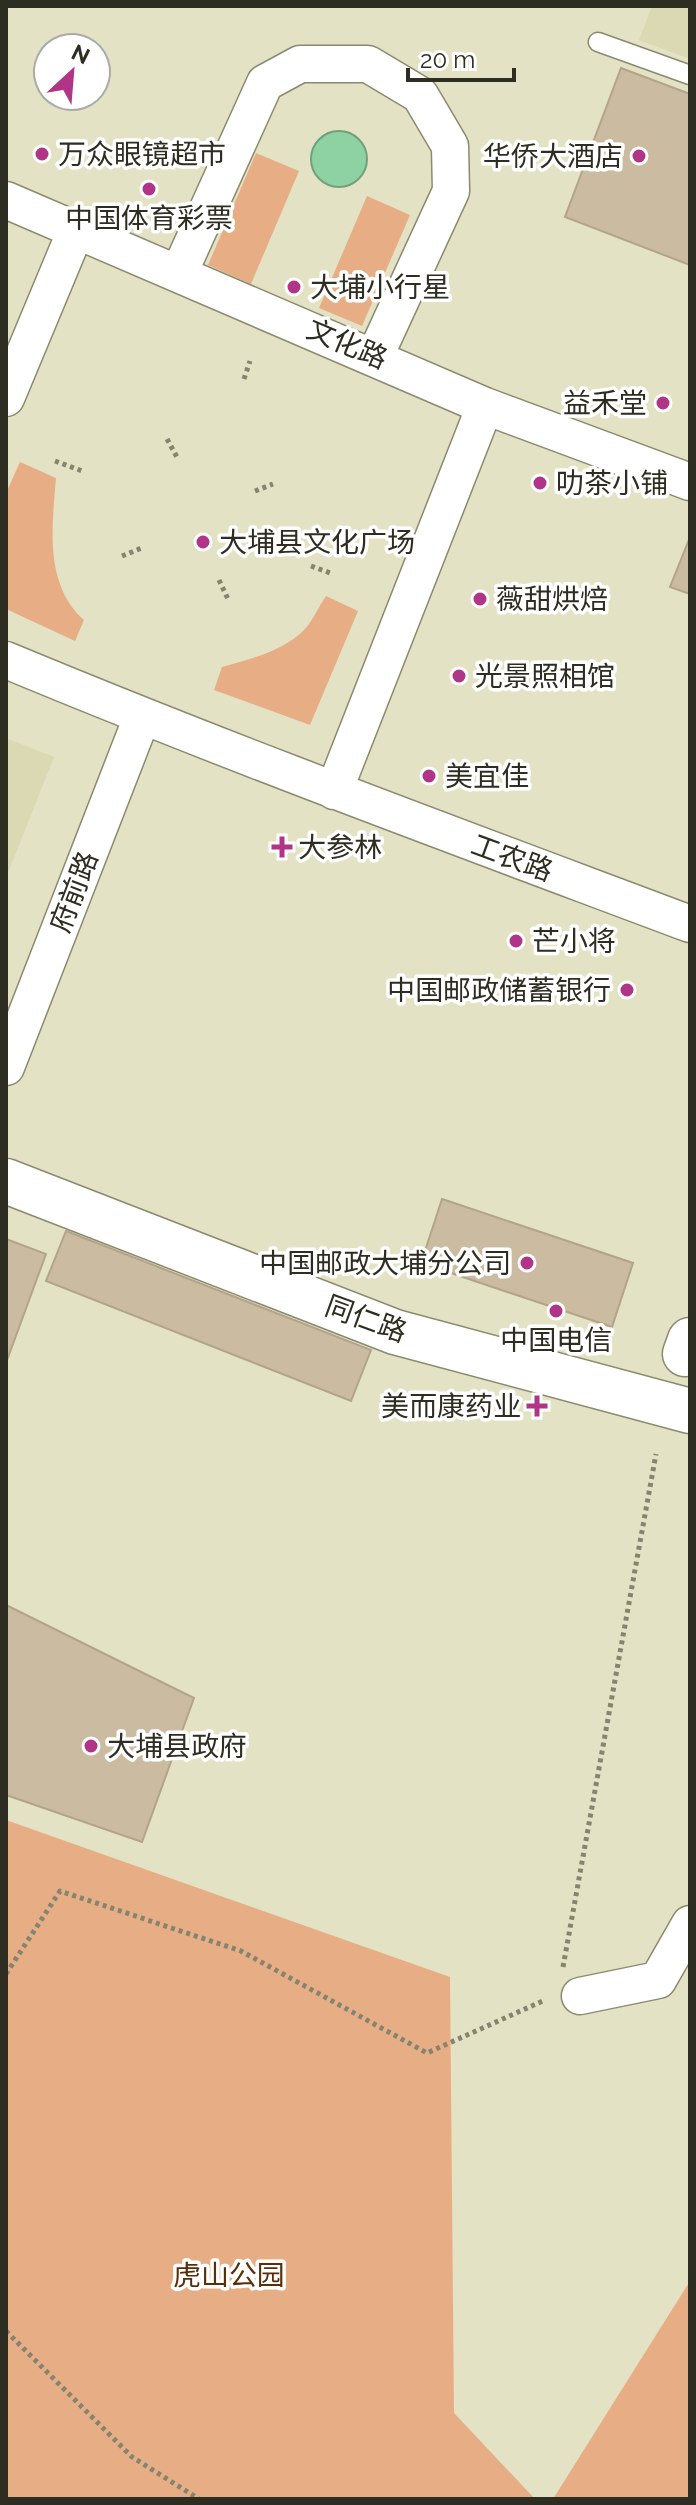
<svg xmlns="http://www.w3.org/2000/svg" width="696" height="2505" font-family="Raleway,'Noto Sans SC',sans-serif">
  <style>
    .built { fill: #dad9b3 }
    .green { fill: #e7ae85 }
    .water { fill: #8ed2a3; stroke: #71a07c; stroke-width: 2 }
    .building { fill: #cabba1; stroke: #b2a48a; stroke-width: 2 }
    .lines { fill: none; stroke-linecap: round; stroke-linejoin: round }
    .lane-casing { stroke: #8b8a6e; stroke-width: 21 }
    .street-casing { stroke: #8b8a6e; stroke-width: 39 }
    .secondary-casing { stroke: #8b8a6e; stroke-width: 47 }
    .path { stroke: #858470; stroke-width: 5; stroke-dasharray: 4 4; stroke-linecap: butt }
    .lane { stroke: #fff; stroke-width: 18 }
    .street { stroke: #fff; stroke-width: 36 }
    .secondary { stroke: #fff; stroke-width: 44 }
    .poi-dot { fill: #b13586; stroke: #fff; stroke-width: 3 }
    .labels { text-anchor: middle; dominant-baseline: central; stroke-width: 7; stroke-linejoin: round; paint-order: stroke }
    .poi-label { font-size: 28px; fill: #2d2d21; stroke: #fff; text-anchor: start }
    .street-label { font-size: 28px; fill: #2d2d21; stroke: #fff }
    .park-label { font-size: 28px; fill: #582f0b; stroke: #fff }
  </style>
  <rect width="100%" height="100%" fill="#e3e2c4"/>
  <path class="built" d="M 652,6 L 690,6 L 690,59 L 639,40 Z
    M 6,738 L 54,757 L 6,878 Z"/>
  <path class="green" d="M 256,153 L 299,171 L 251,284 L 208,265 Z
    M 367,196 L 410,215 L 362,326 L 319,308 Z
    M 20,462 L 56,478 C 52,527 44,584 84,620 L 75,641 L 6,609 L 6,493 Z
    M 326,596 L 358,611 L 310,725 L 214,690 L 222,667 C 250,659 284,651 305,629 C 313,620 319,606 326,596 Z
    M 6,1820 L 450,1977 L 454,2413 L 535,2499 L 6,2499 Z
    M 690,2281 L 690,2499 L 553,2499 Z"/>
  <path class="water" d="M311 159a28 28 0 1 1 56 0a28 28 0 1 1-56 0Z"/>
  <path class="building" d="M 621,68 L 690,94 L 690,265 L 565,217 Z
    M 690,537 L 690,594 L 670,587 Z
    M 442,1199 L 633,1263 L 612,1327 L 421,1263 Z
    M 66,1231 L 371,1350 L 351,1401 L 46,1281 Z
    M 6,1239 L 46,1254 L 6,1363 Z
    M 6,1605 L 194,1698 L 142,1842 L 6,1795 Z"/>
  <g class="lines">
    <g class="lane-casing">
      <path id="lane" d="M 598,42 L 690,75"/>
    </g>
    <g class="street-casing">
      <path id="street" d="M 6,200 L 485,406 L 690,482
        M 179,273 L 265,83 L 300,64 L 368,64 L 420,95 L 450,146 L 451,191 L 375,356
        M 6,398 L 76,230
        M 6,660 C 232,754 461,838 690,924
        M 334,791 L 485,406
        M 6,1067 L 142,717
        M 580,1996 L 658,1980 L 690,1924"/>
    </g>
    <g class="secondary-casing">
      <path id="secondary" d="M 6,1181 L 395,1332 L 690,1411
        M 685,1354 L 690,1340"/>
    </g>
    <path class="path" d="M 244,379 L 250,361
      M 167,439 L 178,459
      M 55,461 L 85,472
      M 255,491 L 273,484
      M 122,556 L 144,547
      M 311,566 L 333,574
      M 219,580 L 228,599
      M 563,1967 L 656,1454
      M 6,1974 L 60,1891 L 241,1951 L 427,2053 L 545,2000
      M 6,2331 L 132,2457 L 199,2499"/>
    <use href="#lane" class="lane"/>
    <use href="#street" class="street"/>
    <use href="#secondary" class="secondary"/>
  </g>
  <g class="poi-dot">
    <circle cx="42" cy="154" r="8"/>
    <circle cx="639" cy="156" r="8"/>
    <circle cx="149" cy="189" r="8"/>
    <circle cx="294" cy="287" r="8"/>
    <circle cx="663" cy="403" r="8"/>
    <circle cx="540" cy="483" r="8"/>
    <circle cx="203" cy="542" r="8"/>
    <circle cx="480" cy="599" r="8"/>
    <circle cx="459" cy="676" r="8"/>
    <circle cx="429" cy="776" r="8"/>
    <path d="M278 835h8v8h8v8h-8v8h-8v-8h-8v-8h8z"/>
    <circle cx="516" cy="941" r="8"/>
    <circle cx="627" cy="990" r="8"/>
    <circle cx="527" cy="1263" r="8"/>
    <circle cx="556" cy="1311" r="8"/>
    <path d="M533 1394h8v8h8v8h-8v8h-8v-8h-8v-8h8z"/>
    <circle cx="91" cy="1746" r="8"/>
  </g>
  <g class="labels">
    <g class="poi-label">
      <text x="58" y="154">万众眼镜超市</text>
      <text x="623" y="156" text-anchor="end">华侨大酒店</text>
      <text x="149" y="218" text-anchor="middle">中国体育彩票</text>
      <text x="310" y="287">大埔小行星</text>
      <text x="647" y="403" text-anchor="end">益禾堂</text>
      <text x="556" y="483">叻茶小铺</text>
      <text x="219" y="542">大埔县文化广场</text>
      <text x="496" y="599">薇甜烘焙</text>
      <text x="475" y="676">光景照相馆</text>
      <text x="445" y="776">美宜佳</text>
      <text x="298" y="847">大参林</text>
      <text x="532" y="941">芒小将</text>
      <text x="611" y="990" text-anchor="end">中国邮政储蓄银行</text>
      <text x="511" y="1263" text-anchor="end">中国邮政大埔分公司</text>
      <text x="556" y="1340" text-anchor="middle">中国电信</text>
      <text x="521" y="1406" text-anchor="end">美而康药业</text>
      <text x="107" y="1746">大埔县政府</text>
    </g>
    <g class="street-label">
      <text transform="translate(347 344) rotate(23)">文化路</text>
      <text transform="translate(512 858) rotate(20)">工农路</text>
      <text transform="translate(74 892) rotate(-69)">府前路</text>
      <text transform="translate(366 1319) rotate(20)">同仁路</text>
    </g>
    <g class="park-label">
      <text x="229" y="2275">虎山公园</text>
    </g>
  </g>
  <rect width="696" height="2505" fill="none" stroke="#2d2d21" stroke-width="16"/>
  <g transform="translate(72 72) rotate(26)"><circle r="38" fill="#ffffff" stroke="#ababa6" stroke-width="2"/>
  <path d="M0-6L14 30L0 20L-14 30Z" fill="#b13586"/>
  <text y="-12" font-size="22" font-weight="bold" text-anchor="middle" fill="#2d2d21">N</text>
  </g>
  <path d="M408 68v12h106v-12" fill="none" stroke="#2d2d21" stroke-width="4"/>
  <text x="420" y="68" font-size="24" fill="#2d2d21" stroke="#ffffff" stroke-width="6" paint-order="stroke">20 m</text>
</svg>
